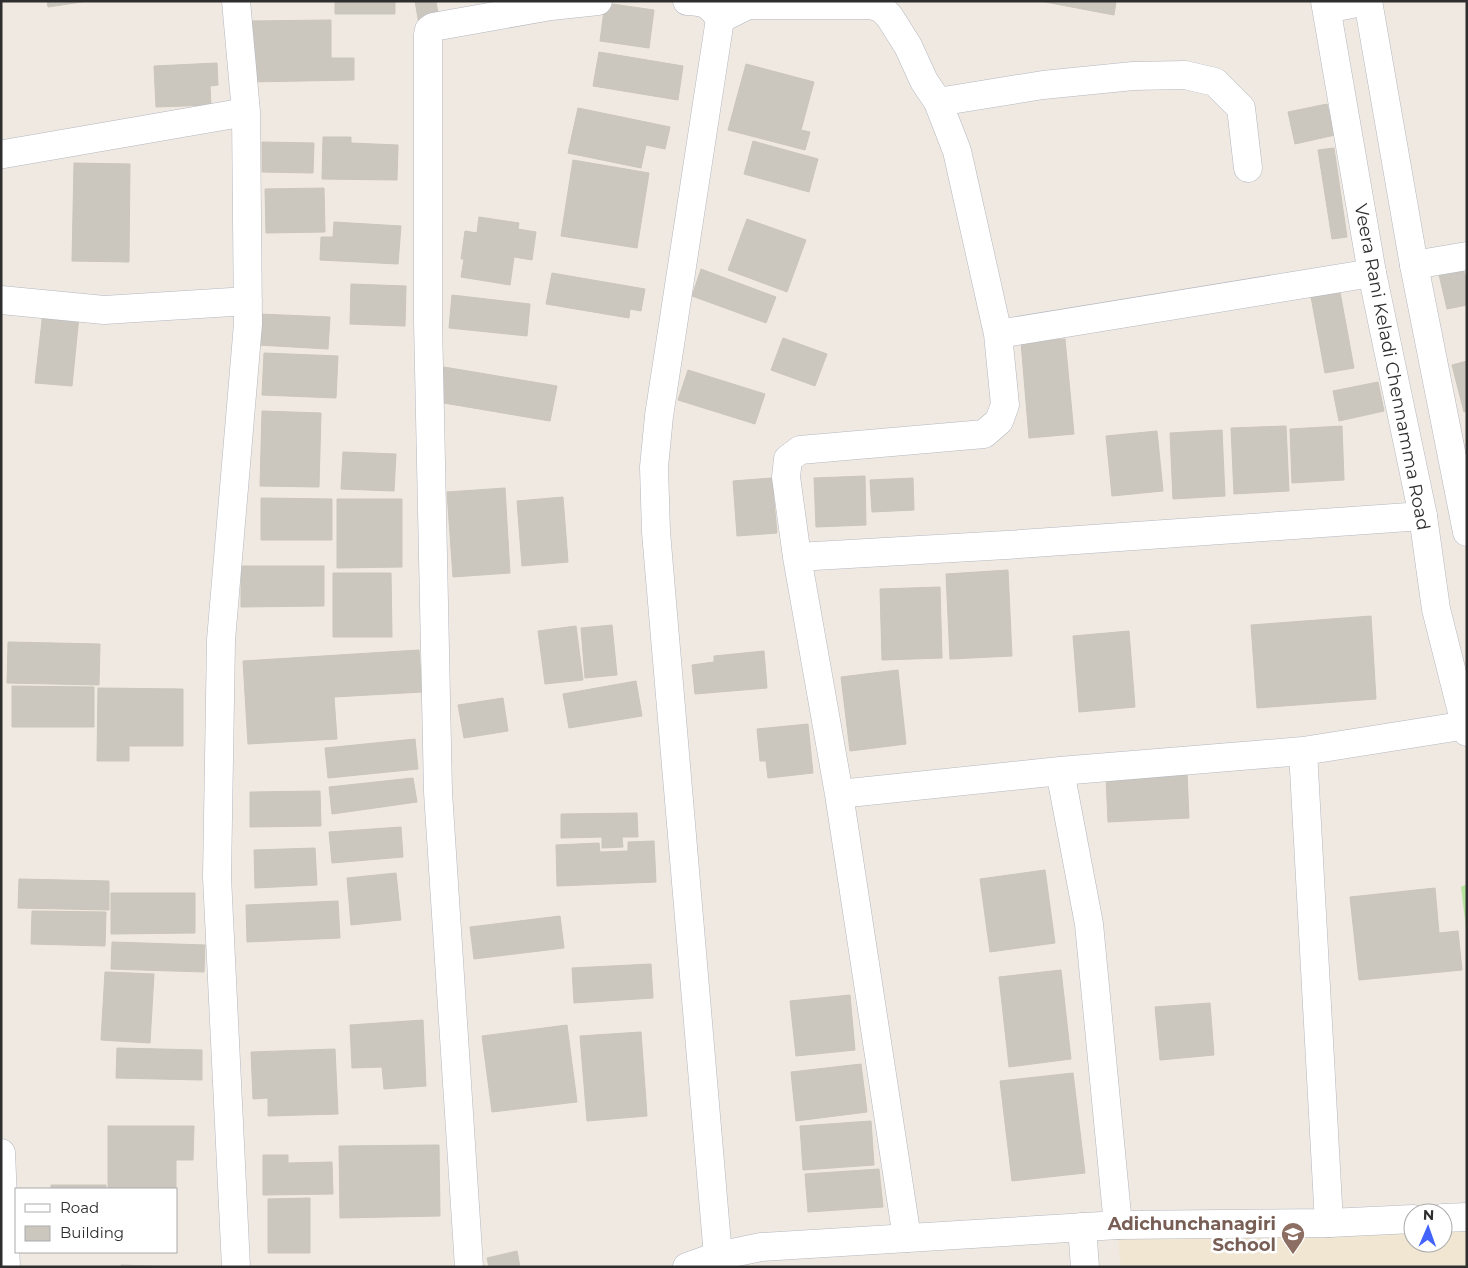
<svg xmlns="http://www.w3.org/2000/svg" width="1468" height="1268" font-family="Montserrat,sans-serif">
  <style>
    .education { fill: #f0e6d1 }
    .green { fill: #b6e59e }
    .building { fill: #cbc7bf; stroke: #cbc5ba }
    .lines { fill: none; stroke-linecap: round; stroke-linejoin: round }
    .minor-casing { stroke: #b4b7c1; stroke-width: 29 }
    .tertiary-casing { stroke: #b4b7c1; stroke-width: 29 }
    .secondary-casing { stroke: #b4b7c1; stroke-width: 29 }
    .minor { stroke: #fff; stroke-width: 28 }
    .tertiary { stroke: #fff; stroke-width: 28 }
    .secondary { stroke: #fff; stroke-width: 28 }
    .labels { text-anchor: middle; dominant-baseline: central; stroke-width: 5; stroke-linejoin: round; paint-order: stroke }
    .street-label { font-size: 18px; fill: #2e2e2e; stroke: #fff }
    .education-label { font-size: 18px; font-weight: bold; fill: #785e54; stroke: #fff; text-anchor: end }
  </style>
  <rect width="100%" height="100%" fill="#efe9e1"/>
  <path class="education" d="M 1443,1230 L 1467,1230 L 1467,1267 L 1121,1267 L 1118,1236 L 1413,1231 L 1413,1243 L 1443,1243 Z"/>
  <path class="green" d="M 1467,884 L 1467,936 L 1461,887 Z"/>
  <path class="building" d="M 47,1 L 88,1 L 48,7 Z
    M 335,1 L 395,1 L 395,14 L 335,14 Z
    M 415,1 L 436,1 L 439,21 L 419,24 Z
    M 1040,1 L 1116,1 L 1114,15 Z
    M 605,3 L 654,10 L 649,48 L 600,41 Z
    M 331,20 L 331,58 L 354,58 L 354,80 L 249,82 L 248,21 Z
    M 599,52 L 683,66 L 678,100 L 593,86 Z
    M 217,63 L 218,85 L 210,86 L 211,105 L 156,107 L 154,66 Z
    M 746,64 L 814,82 L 801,130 L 810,132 L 805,150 L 728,130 Z
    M 1327,104 L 1335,135 L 1295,144 L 1288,112 Z
    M 578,108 L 670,127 L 665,149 L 646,145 L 641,168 L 568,153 Z
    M 323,137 L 351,137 L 351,143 L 398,145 L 397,180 L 322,179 Z
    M 753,141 L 818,159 L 809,192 L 744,174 Z
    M 262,142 L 314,143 L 313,173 L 262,172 Z
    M 1334,148 L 1347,237 L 1332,239 L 1318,150 Z
    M 573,160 L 649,173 L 637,248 L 561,236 Z
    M 74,163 L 130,164 L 129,262 L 72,261 Z
    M 324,188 L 325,232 L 266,233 L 265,189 Z
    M 479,217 L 519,223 L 518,229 L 536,232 L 532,260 L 514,257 L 510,285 L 461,277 L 464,259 L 461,259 L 465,231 L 477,233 Z
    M 747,219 L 806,240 L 787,292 L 728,270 Z
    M 334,222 L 401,226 L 398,264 L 320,260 L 321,237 L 333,237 Z
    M 1462,264 L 1467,283 L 1467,305 L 1447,309 L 1438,270 Z
    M 701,269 L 776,297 L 766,323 L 692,296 Z
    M 552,273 L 645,289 L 641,311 L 630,309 L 629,318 L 546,304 Z
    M 351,284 L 406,286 L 405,326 L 350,324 Z
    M 1340,292 L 1354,368 L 1325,373 L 1311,297 Z
    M 452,295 L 530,304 L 527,336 L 449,328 Z
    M 43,312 L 79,316 L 72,386 L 35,383 Z
    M 259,314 L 330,317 L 328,349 L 258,345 Z
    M 783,338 L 827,354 L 815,386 L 771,370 Z
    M 1065,339 L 1074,434 L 1029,438 L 1021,342 Z
    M 264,353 L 338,356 L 336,398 L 262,395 Z
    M 1467,361 L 1467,411 L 1464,412 L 1452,365 Z
    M 444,367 L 557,386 L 550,421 L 438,402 Z
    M 688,370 L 765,394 L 755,424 L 678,400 Z
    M 1378,382 L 1384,411 L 1339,421 L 1333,391 Z
    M 262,411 L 321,413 L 319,487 L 260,486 Z
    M 1286,426 L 1289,491 L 1234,494 L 1231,428 Z
    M 1342,426 L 1344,480 L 1292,483 L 1290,429 Z
    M 1222,430 L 1225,496 L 1173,499 L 1170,433 Z
    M 1157,431 L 1163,491 L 1112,496 L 1106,436 Z
    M 343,452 L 396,454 L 394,491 L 341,489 Z
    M 865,476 L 866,525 L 816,527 L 814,478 Z
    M 772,478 L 777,533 L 737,536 L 733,481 Z
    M 913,478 L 914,510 L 872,512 L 870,480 Z
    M 505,488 L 510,573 L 453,577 L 447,492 Z
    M 563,497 L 568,562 L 522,566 L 517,501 Z
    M 261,498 L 332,499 L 332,540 L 261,540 Z
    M 337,499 L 402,499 L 402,567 L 337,568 Z
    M 241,566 L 324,566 L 324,606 L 241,607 Z
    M 1008,570 L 1012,656 L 950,659 L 946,574 Z
    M 333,573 L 391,573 L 392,637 L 333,637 Z
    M 940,587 L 942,658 L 882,660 L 880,589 Z
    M 1371,616 L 1376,699 L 1257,708 L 1251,625 Z
    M 612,625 L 617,675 L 585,678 L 581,628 Z
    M 576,626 L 583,680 L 545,684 L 538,631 Z
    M 1129,631 L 1135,707 L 1079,712 L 1073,636 Z
    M 8,642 L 100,644 L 99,685 L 7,683 Z
    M 419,650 L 422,692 L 334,697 L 337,739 L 248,744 L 243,661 Z
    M 764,651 L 767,688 L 695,694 L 692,665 L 714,662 L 714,656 Z
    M 898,670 L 906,744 L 850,751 L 841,677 Z
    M 636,681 L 642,716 L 569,728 L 563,694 Z
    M 12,686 L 94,687 L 94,727 L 12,727 Z
    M 98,688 L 183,689 L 183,746 L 129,746 L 129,761 L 97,761 Z
    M 503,698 L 508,731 L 464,738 L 458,705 Z
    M 808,724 L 813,773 L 768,778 L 766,761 L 760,761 L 757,729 Z
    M 415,739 L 418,769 L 328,778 L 325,748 Z
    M 1187,773 L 1189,818 L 1108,822 L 1106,776 Z
    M 413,778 L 417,802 L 332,814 L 329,787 Z
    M 320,791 L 321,826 L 250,827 L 250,792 Z
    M 637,813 L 638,837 L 622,837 L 623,847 L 602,848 L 602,837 L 561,838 L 561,814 Z
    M 401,827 L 403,857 L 332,863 L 329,832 Z
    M 654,841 L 656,882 L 557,886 L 556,845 L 599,843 L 600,852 L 628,851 L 628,842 Z
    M 315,848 L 317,885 L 255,888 L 254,850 Z
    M 1045,870 L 1055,943 L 990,952 L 980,879 Z
    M 396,873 L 401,920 L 351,925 L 347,878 Z
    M 19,879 L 109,881 L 109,910 L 18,908 Z
    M 1435,888 L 1439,933 L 1458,931 L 1462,970 L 1359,980 L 1350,897 Z
    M 111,893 L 195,893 L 195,933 L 111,934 Z
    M 338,901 L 340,938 L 247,942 L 246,905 Z
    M 32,911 L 106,912 L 105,946 L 31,944 Z
    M 560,916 L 564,948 L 474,959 L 470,927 Z
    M 112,942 L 205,945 L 204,972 L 111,969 Z
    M 651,964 L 653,998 L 574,1003 L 572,968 Z
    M 1061,970 L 1071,1059 L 1009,1067 L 999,977 Z
    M 105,972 L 154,974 L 150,1043 L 101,1040 Z
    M 850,995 L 855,1050 L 796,1056 L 790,1001 Z
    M 1210,1003 L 1214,1055 L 1160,1060 L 1155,1007 Z
    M 423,1020 L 426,1086 L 384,1089 L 382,1067 L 352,1068 L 350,1025 Z
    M 567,1025 L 577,1102 L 492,1112 L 482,1036 Z
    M 641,1032 L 647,1116 L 587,1121 L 580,1036 Z
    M 117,1048 L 202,1050 L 202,1080 L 116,1078 Z
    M 335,1049 L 338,1114 L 268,1116 L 268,1098 L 253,1099 L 251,1052 Z
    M 861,1064 L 867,1112 L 796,1121 L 791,1072 Z
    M 1073,1073 L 1085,1173 L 1012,1181 L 1000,1081 Z
    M 871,1121 L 874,1165 L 803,1170 L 800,1126 Z
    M 108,1126 L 194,1126 L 193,1160 L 176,1160 L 176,1189 L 108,1189 Z
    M 439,1145 L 440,1216 L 340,1218 L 339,1146 Z
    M 263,1155 L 288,1155 L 288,1163 L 332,1162 L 333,1194 L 263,1195 Z
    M 879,1169 L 883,1207 L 808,1212 L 805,1174 Z
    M 51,1185 L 106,1185 L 106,1189 L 51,1189 Z
    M 310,1198 L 310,1253 L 268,1253 L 268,1199 Z
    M 517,1251 L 520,1267 L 489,1267 L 487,1258 Z
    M 121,1265 L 185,1267 L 121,1267 Z"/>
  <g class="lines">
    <g class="minor-casing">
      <path id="minor" d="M 236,1 L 246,112 L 248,324 L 221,640 L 217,877 L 236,1267
        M 687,1 C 705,2 709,3 720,19 L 659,416 L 654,467 L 656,532 L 718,1256
        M 1327,9 L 1366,1
        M 720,19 L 748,5 L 871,5 L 881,8 L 889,16 L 908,46 L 924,81 L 938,102 L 957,151 L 998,334 L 1005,405 L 999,421 L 984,434 L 800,450 L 788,459 L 786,477 L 797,557 L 839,794 L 907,1238
        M 938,102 L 1043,85 L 1133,76 L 1185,75 L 1215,82 L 1241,108 L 1248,168
        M 4,154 L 246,112
        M 1414,265 L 1467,256
        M 1,300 L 104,310 L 248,301
        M 998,334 L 1372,273
        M 797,557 L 1006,545 L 1423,516
        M 1303,751 L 1329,1223
        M 1060,771 L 1089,924 L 1118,1225
        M 839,794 L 1060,771 L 1303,751 L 1467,725
        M 1,1153 L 6,1267
        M 1082,1227 L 1085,1267
        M 469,1267 L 438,792 L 428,321 L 428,35 L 429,30 L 433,27 L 551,6 L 598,1"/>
    </g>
    <g class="tertiary-casing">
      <path id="tertiary" d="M 1443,1218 L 1467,1217
        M 687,1267 L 718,1256 L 761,1247 L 1118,1225 L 1329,1223 L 1413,1219"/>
    </g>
    <g class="secondary-casing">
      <path id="secondary" d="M 1325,1 L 1372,273 L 1423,516 L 1436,609 L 1467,732
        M 1368,1 L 1414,265 L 1467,532"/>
    </g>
    <use href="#minor" class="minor"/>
    <use href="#tertiary" class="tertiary"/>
    <use href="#secondary" class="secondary"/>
  </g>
  <defs>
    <g id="school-pin" transform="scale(1.25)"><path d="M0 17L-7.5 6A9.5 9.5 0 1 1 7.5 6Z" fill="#8d6e63" stroke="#fff"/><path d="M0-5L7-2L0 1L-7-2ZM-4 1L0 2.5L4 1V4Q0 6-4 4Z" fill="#fff"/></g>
  </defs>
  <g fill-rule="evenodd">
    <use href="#school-pin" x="1293" y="1234"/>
  </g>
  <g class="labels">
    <g class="street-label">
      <text transform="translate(1392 367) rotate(79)">Veera Rani Keladi Chennamma Road</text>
    </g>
    <g class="education-label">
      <text x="1276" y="1224">Adichunchanagiri<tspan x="1276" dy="21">School</tspan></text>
    </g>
  </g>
  <rect width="1468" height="1268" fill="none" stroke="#2e2e2e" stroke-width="5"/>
  <rect x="15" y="1188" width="162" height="65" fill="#ffffff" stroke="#ababab"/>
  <rect x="25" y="1204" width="25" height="8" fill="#ffffff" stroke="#ababab"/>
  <text x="60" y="1213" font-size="15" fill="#2e2e2e">Road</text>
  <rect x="25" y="1226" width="25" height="15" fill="#cbc7bf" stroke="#ababab"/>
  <text x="60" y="1238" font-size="15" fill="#2e2e2e">Building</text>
  <g transform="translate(1428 1228) rotate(2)"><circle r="24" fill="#ffffff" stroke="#ababab"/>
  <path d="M0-4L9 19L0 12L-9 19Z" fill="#4264fb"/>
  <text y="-8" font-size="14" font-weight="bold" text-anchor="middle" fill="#2e2e2e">N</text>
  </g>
</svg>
